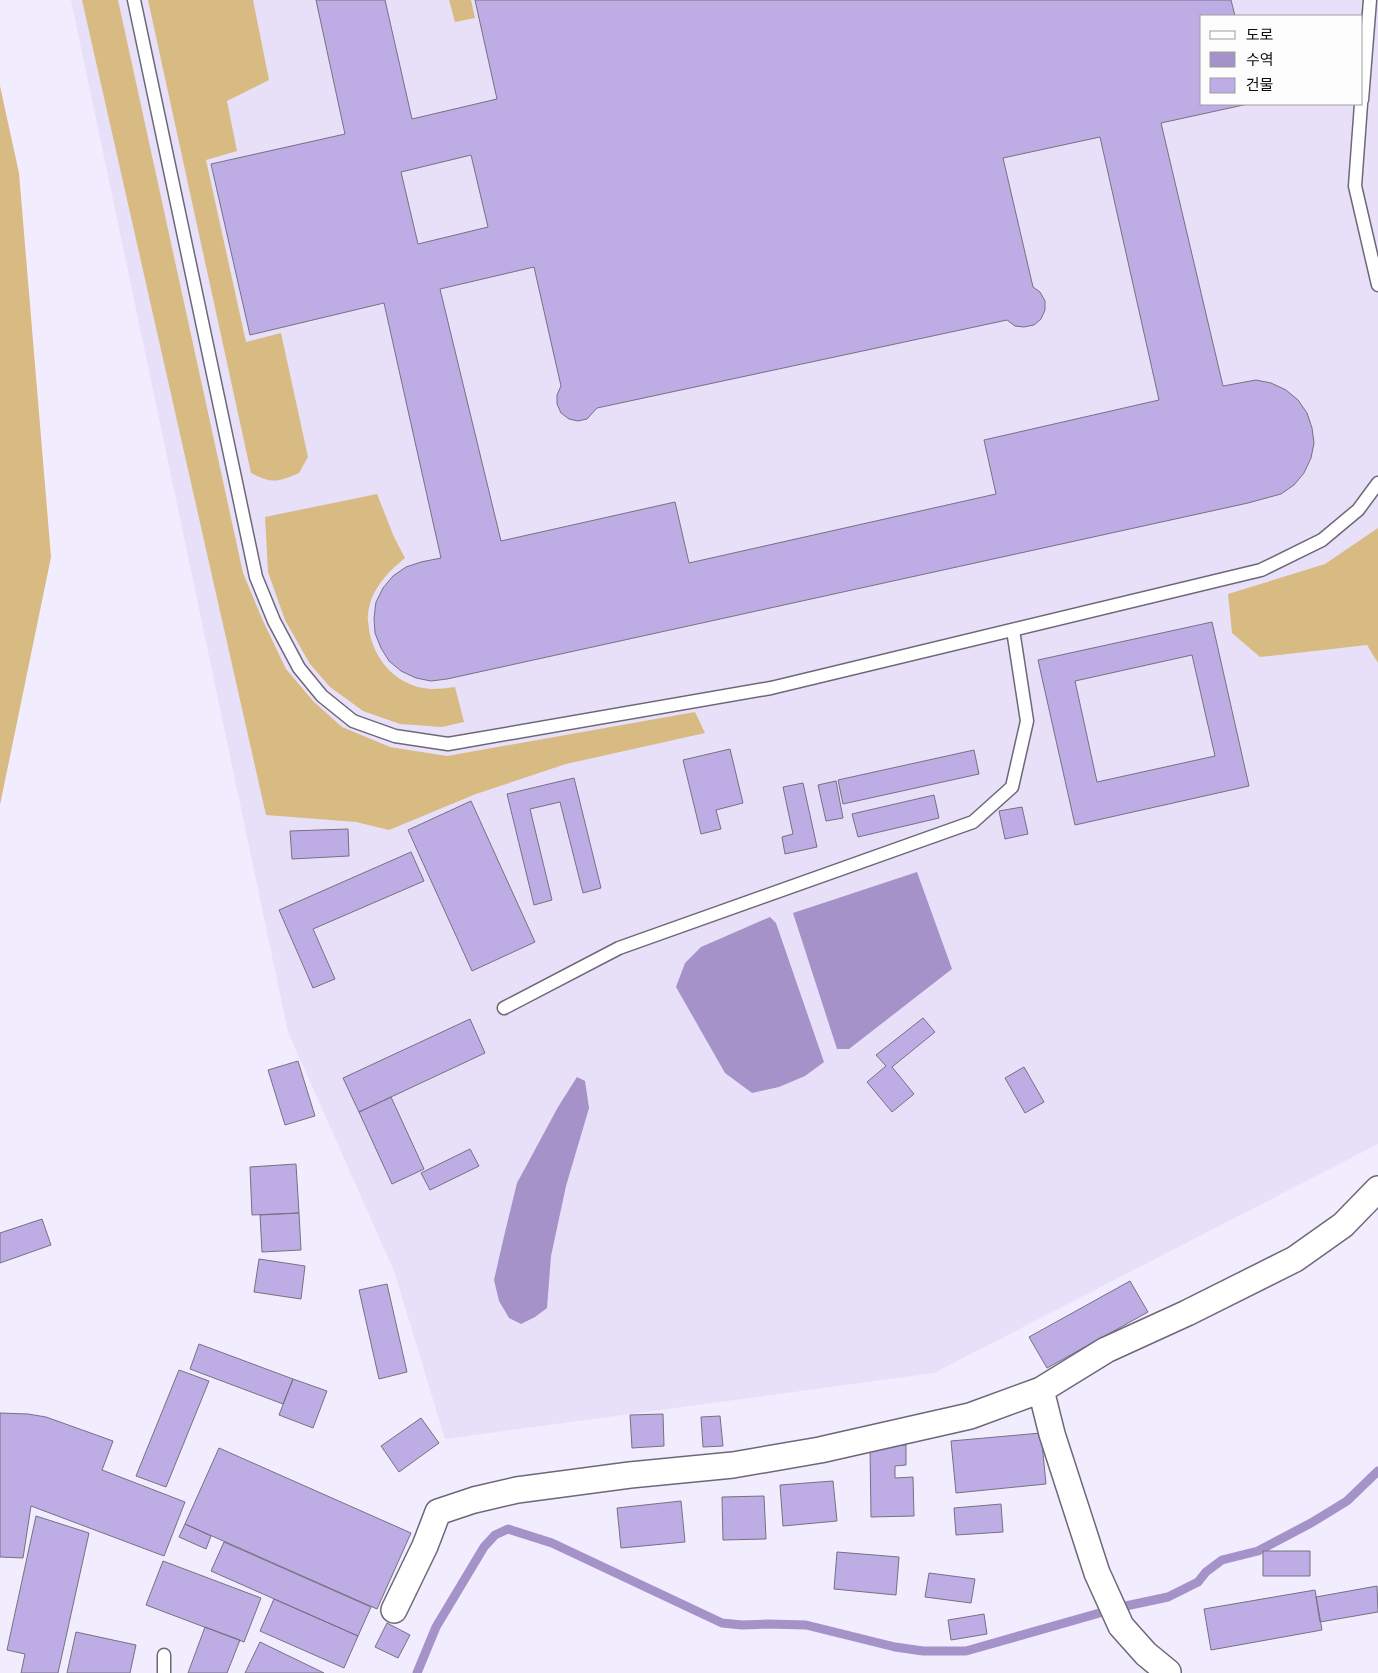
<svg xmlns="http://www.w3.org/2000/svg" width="1378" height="1673" font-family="'Noto Sans','Noto Sans KR',sans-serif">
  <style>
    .built { fill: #e8e0f8; fill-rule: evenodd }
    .forest { fill: #d7bb82 }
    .water { fill: #a492c8 }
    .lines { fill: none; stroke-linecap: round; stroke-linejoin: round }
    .stream { stroke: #a492c8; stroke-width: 9 }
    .building { fill: #beace4; stroke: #767181; fill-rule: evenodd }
    .service-casing { stroke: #6d6878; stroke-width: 15 }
    .minor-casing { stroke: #6d6878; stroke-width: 28 }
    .service { stroke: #fff; stroke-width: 12 }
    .minor { stroke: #fff; stroke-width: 25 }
  </style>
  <rect width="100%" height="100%" fill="#f1ecfe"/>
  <path class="built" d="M 71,0 L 1378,0 L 1378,1144 L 934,1373 L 445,1439 L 394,1271 L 288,1032 ZM 1202,16 L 1362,16 L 1362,104 L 1202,104 Z"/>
  <path class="forest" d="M 82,0 L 118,0 L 243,573 L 263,621 L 286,669 L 313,701 L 342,727 L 390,747 L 447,756 L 695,712 L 705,733 L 566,764 L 476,794 L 389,830 L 356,822 L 266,815 Z
    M 148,0 L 253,0 L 269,80 L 227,101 L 237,151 L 206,160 L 246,342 L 281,333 L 308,457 L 299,473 C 278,482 272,484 251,473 Z
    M 449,0 L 471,0 L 475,18 L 455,22 Z
    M 0,86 L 19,173 L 51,557 L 0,805 Z
    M 377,494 L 394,537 L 405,558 C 387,573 371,589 368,614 C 367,619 369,625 369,630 C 374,661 398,687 431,689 C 439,689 447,688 455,687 L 464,722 L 442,727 L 400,724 L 363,711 L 330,687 L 310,664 L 285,620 L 268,572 L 265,517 Z
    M 1378,528 L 1378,663 L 1367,645 L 1260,657 L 1232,633 L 1228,594 L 1325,564 Z"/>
  <path class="water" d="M 917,872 L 952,969 L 849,1049 L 837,1049 L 793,913 Z
    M 770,917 L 776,923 L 824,1062 L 805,1076 L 779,1087 L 752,1093 L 725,1073 L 676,987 L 685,963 L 701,947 Z
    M 577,1077 L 585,1081 L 589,1108 L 566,1186 L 551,1256 L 547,1308 L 535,1317 L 521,1324 L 509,1318 L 499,1301 L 494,1280 L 505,1232 L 517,1183 L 558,1107 Z"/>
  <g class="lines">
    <path class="stream" d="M 1121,1607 L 1168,1597 L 1198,1582 L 1206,1572 L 1222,1560 L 1258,1551 L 1311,1523 L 1347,1501 L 1378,1471
      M 417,1673 L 436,1627 L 484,1547 L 495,1535 L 508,1529 L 552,1543 L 722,1623 L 742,1625 L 768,1624 L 806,1625 L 895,1647 L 923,1651 L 966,1651 L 1103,1612"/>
  </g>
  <path class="building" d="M 316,0 L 385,0 L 412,119 L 497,99 L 475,0 L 1231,0 L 1235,16 L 1202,16 L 1202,104 L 1248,104 L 1161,123 L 1223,386 L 1256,380 L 1271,383 L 1286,390 L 1298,400 L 1307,413 L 1312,428 L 1314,443 L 1311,458 L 1304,473 L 1294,485 L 1281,494 L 1248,503 L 447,679 L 431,681 L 416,678 L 401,671 L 389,661 L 381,648 L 375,633 L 374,618 L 376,602 L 383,588 L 393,576 L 406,567 L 421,562 L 441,558 L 384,303 L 250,335 L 211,164 L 345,134 ZM 1100,137 L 1159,400 L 984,440 L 996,494 L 689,563 L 675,502 L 501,541 L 440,289 L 534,267 L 561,386 L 557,395 L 557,404 L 561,413 L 569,419 L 578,421 L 587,419 L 597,408 L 1007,320 L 1015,326 L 1024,327 L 1034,325 L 1041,319 L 1045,310 L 1045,301 L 1040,292 L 1033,287 L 1003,158 ZM 471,155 L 488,227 L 418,244 L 401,172 Z
    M 1212,622 L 1249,786 L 1075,825 L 1038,660 ZM 1192,655 L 1215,756 L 1097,782 L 1075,681 Z
    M 730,749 L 743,803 L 716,810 L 721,829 L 701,834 L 683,760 Z
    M 974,750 L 979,774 L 843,804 L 838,780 Z
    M 574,778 L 601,888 L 583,893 L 560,802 L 530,809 L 552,900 L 534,905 L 507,794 Z
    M 836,781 L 843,818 L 826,821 L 818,785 Z
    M 803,783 L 817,847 L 785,854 L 782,837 L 793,834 L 783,787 Z
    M 934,795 L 939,818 L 858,837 L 852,814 Z
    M 471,801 L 535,942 L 472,971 L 408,830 Z
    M 1022,807 L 1028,834 L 1005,839 L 999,811 Z
    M 348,829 L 349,856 L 292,859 L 290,831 Z
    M 411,852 L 424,881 L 313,929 L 335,979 L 313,988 L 279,910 Z
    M 923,1018 L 935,1032 L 892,1067 L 914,1094 L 892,1112 L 867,1082 L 886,1066 L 876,1055 Z
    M 470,1019 L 485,1053 L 359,1112 L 343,1078 Z
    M 298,1061 L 315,1116 L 285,1125 L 268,1070 Z
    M 1024,1067 L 1044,1102 L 1025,1113 L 1005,1078 Z
    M 391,1097 L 424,1169 L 392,1184 L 359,1112 Z
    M 470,1149 L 479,1166 L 430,1190 L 421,1173 Z
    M 296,1164 L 299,1213 L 252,1215 L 250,1167 Z
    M 299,1213 L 301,1250 L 262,1252 L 260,1215 Z
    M 42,1219 L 51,1245 L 0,1263 L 0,1233 Z
    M 259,1259 L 305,1266 L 301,1299 L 254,1292 Z
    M 1130,1281 L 1148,1312 L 1047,1368 L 1029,1337 Z
    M 387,1284 L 407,1372 L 379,1379 L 359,1290 Z
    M 199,1344 L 293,1379 L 283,1404 L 190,1369 Z
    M 179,1370 L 209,1381 L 166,1487 L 136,1476 Z
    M 293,1379 L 327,1391 L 313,1428 L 279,1415 Z
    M 0,1413 L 28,1414 L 46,1417 L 113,1441 L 102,1470 L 185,1502 L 164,1556 L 31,1506 L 23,1558 L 0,1557 Z
    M 663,1414 L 664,1446 L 632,1448 L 630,1415 Z
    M 720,1416 L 723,1446 L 703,1447 L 701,1417 Z
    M 421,1418 L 439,1443 L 399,1472 L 381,1446 Z
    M 1041,1433 L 1046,1484 L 956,1493 L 951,1441 Z
    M 906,1445 L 906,1465 L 895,1466 L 895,1478 L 913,1477 L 914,1516 L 871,1517 L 870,1446 Z
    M 219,1448 L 411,1533 L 377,1609 L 185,1524 Z
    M 833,1481 L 837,1521 L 783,1526 L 780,1485 Z
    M 764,1496 L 766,1539 L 723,1540 L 722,1497 Z
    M 681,1501 L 685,1542 L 621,1548 L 617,1508 Z
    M 1001,1504 L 1003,1532 L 956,1535 L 954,1508 Z
    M 36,1516 L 89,1533 L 58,1673 L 21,1673 L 25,1654 L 7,1650 Z
    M 185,1524 L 211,1536 L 206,1549 L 179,1537 Z
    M 224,1542 L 371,1607 L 358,1636 L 211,1571 Z
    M 1263,1551 L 1310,1551 L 1310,1576 L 1263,1576 Z
    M 837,1552 L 899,1557 L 896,1595 L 834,1589 Z
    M 163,1561 L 261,1598 L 244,1642 L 146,1605 Z
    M 929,1573 L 975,1579 L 971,1603 L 925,1597 Z
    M 1377,1586 L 1378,1612 L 1320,1622 L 1316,1597 Z
    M 1315,1590 L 1322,1630 L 1211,1650 L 1204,1609 Z
    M 274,1599 L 358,1636 L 344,1668 L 260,1631 Z
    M 984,1614 L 987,1634 L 951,1640 L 948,1620 Z
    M 387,1623 L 410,1635 L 398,1658 L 375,1647 Z
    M 205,1627 L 240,1640 L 227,1673 L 188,1673 Z
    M 76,1632 L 136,1645 L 130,1673 L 67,1673 Z
    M 260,1642 L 324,1673 L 245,1673 Z"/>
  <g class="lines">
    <g class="service-casing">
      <path id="service" d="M 134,0 L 256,577 L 274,621 L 299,668 L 322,696 L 353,721 L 395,736 L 448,744 L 771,688 L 1261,570 L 1322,540 L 1358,510 L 1378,483
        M 1362,100 L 1370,0
        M 1361,104 L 1355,186 L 1378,285
        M 504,1008 L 619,948 L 973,822 L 1012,787 L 1027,721 L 1013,630
        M 164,1655 L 164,1673"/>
    </g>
    <g class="minor-casing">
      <path id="minor" d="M 394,1610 L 425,1546 L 438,1512 L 474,1500 L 517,1490 L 630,1475 L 733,1465 L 820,1450 L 970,1416 L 1041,1390
        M 1168,1672 L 1146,1654 L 1121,1626 L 1097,1573 L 1052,1434 L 1041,1390 L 1106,1350 L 1187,1313 L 1295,1259 L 1343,1225 L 1378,1189"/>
    </g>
    <use href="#service" class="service"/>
    <use href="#minor" class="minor"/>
  </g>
  <rect x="1200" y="15" width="162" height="90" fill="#fdfdfd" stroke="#9d9d9f"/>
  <rect x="1210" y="31" width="25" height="8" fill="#ffffff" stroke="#9d9d9f"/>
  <text x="1246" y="40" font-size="15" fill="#0d0c11">도로</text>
  <rect x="1210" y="52" width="25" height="15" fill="#a492c8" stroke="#9d9d9f"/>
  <text x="1246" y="65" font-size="15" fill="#0d0c11">수역</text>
  <rect x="1210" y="78" width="25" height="15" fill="#beace4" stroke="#9d9d9f"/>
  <text x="1246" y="90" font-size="15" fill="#0d0c11">건물</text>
</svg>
